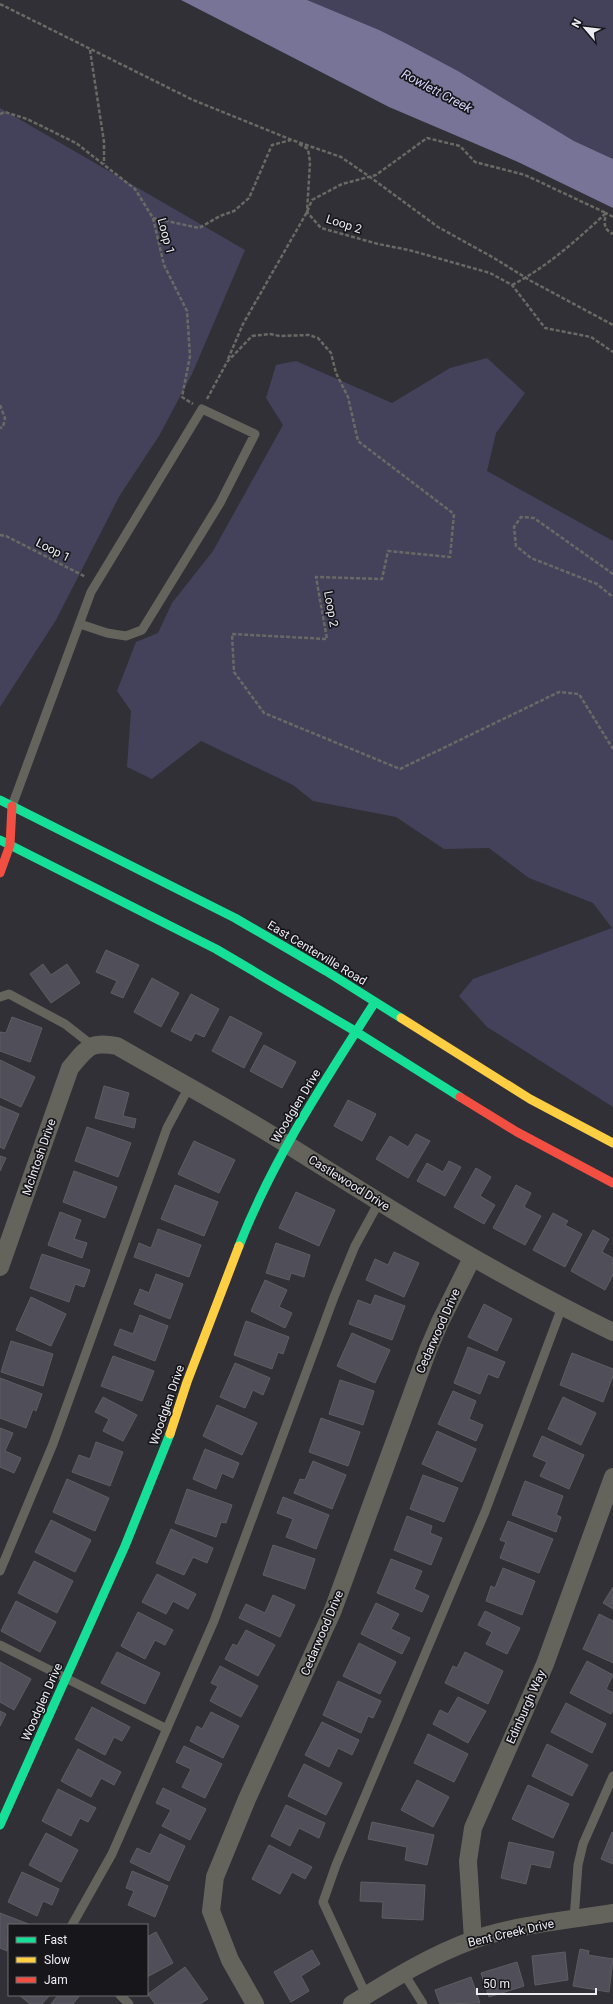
<svg xmlns="http://www.w3.org/2000/svg" width="613" height="2004" font-family="Roboto,sans-serif">
  <style>
    .green { fill: #44425b }
    .water { fill: #777497 }
    .building { fill: #504f59; stroke: #5d5d62 }
    .lines { fill: none; stroke-linecap: round; stroke-linejoin: round }
    .path { stroke: #6a6964; stroke-width: 2.5; stroke-dasharray: 4 2; stroke-linecap: butt }
    .lane { stroke: #65645c; stroke-width: 9 }
    .street { stroke: #65645c; stroke-width: 18 }
    .fast { stroke: #16e098; stroke-width: 9 }
    .slow { stroke: #ffcf43; stroke-width: 9 }
    .jam { stroke: #f24e42; stroke-width: 9 }
    .labels { text-anchor: middle; dominant-baseline: central; stroke-width: 3.5; stroke-linejoin: round; paint-order: stroke }
    .street-label { font-size: 12px; fill: #ececf3; stroke: #17161b }
    .water-label { font-size: 13px; font-style: italic; fill: #d7d5fb; stroke: #17161b }
  </style>
  <rect width="100%" height="100%" fill="#303036"/>
  <path class="green" d="M 287,0 L 613,0 L 613,159 L 574,141 L 458,71 L 407,45 Z
    M 0,108 L 245,250 L 192,374 L 159,436 L 120,495 L 56,620 L 0,707 Z
    M 487,358 L 525,393 L 496,433 L 487,471 L 613,541 L 613,1107 L 487,1027 L 459,996 L 473,979 L 612,928 L 593,903 L 529,878 L 489,848 L 444,849 L 396,817 L 313,801 L 293,785 L 201,741 L 152,779 L 127,767 L 131,711 L 117,691 L 136,642 L 158,633 L 172,603 L 213,551 L 283,425 L 266,398 L 276,365 L 296,361 L 392,403 L 450,368 Z"/>
  <path class="water" d="M 181,0 L 307,0 L 379,30 L 407,44 L 458,71 L 574,141 L 613,159 L 613,208 L 518,162 L 389,107 Z"/>
  <path class="building" d="M 106,950 L 139,965 L 123,998 L 111,993 L 117,981 L 96,972 Z
    M 43,964 L 51,975 L 67,964 L 80,983 L 51,1003 L 30,974 Z
    M 152,978 L 179,993 L 161,1027 L 134,1012 Z
    M 191,994 L 219,1009 L 204,1037 L 195,1033 L 191,1041 L 171,1031 Z
    M 230,1016 L 262,1033 L 244,1068 L 212,1051 Z
    M 12,1017 L 42,1028 L 30,1062 L 0,1051 L 0,1032 L 6,1033 Z
    M 264,1045 L 296,1062 L 282,1088 L 250,1071 Z
    M 0,1060 L 35,1077 L 21,1107 L 0,1097 Z
    M 104,1086 L 129,1093 L 123,1116 L 136,1119 L 134,1128 L 95,1118 Z
    M 348,1100 L 376,1114 L 362,1141 L 334,1126 Z
    M 0,1106 L 19,1114 L 4,1149 L 0,1147 Z
    M 87,1127 L 131,1143 L 118,1177 L 75,1161 Z
    M 416,1134 L 430,1141 L 408,1178 L 376,1159 L 390,1136 L 408,1147 Z
    M 194,1141 L 235,1160 L 219,1193 L 178,1174 Z
    M 0,1156 L 6,1158 L 0,1171 Z
    M 449,1161 L 461,1167 L 445,1196 L 417,1181 L 427,1163 L 443,1172 Z
    M 476,1168 L 491,1177 L 480,1196 L 495,1205 L 484,1224 L 454,1207 Z
    M 74,1171 L 117,1187 L 105,1218 L 63,1202 Z
    M 175,1185 L 218,1202 L 204,1236 L 161,1219 Z
    M 516,1185 L 531,1193 L 524,1207 L 541,1216 L 525,1245 L 493,1228 Z
    M 296,1192 L 335,1210 L 319,1246 L 279,1228 Z
    M 60,1212 L 81,1220 L 74,1239 L 87,1243 L 82,1258 L 48,1245 Z
    M 553,1213 L 568,1221 L 565,1225 L 582,1234 L 565,1267 L 533,1250 Z
    M 158,1229 L 201,1245 L 189,1277 L 134,1257 L 139,1243 L 151,1248 Z
    M 593,1230 L 609,1239 L 602,1252 L 613,1258 L 613,1275 L 605,1290 L 571,1271 Z
    M 276,1243 L 310,1255 L 304,1277 L 291,1273 L 289,1280 L 266,1273 Z
    M 394,1252 L 419,1263 L 404,1297 L 366,1280 L 375,1259 L 388,1265 Z
    M 42,1254 L 90,1270 L 84,1287 L 75,1284 L 69,1302 L 30,1288 Z
    M 156,1274 L 183,1284 L 170,1319 L 134,1304 L 140,1289 L 149,1293 Z
    M 265,1280 L 287,1290 L 279,1307 L 292,1313 L 285,1328 L 251,1311 Z
    M 375,1295 L 405,1306 L 392,1340 L 349,1324 L 358,1300 L 371,1305 Z
    M 31,1297 L 66,1314 L 51,1346 L 16,1330 Z
    M 484,1304 L 512,1319 L 497,1351 L 468,1337 Z
    M 140,1315 L 168,1326 L 155,1361 L 114,1345 L 120,1329 L 133,1334 Z
    M 246,1321 L 289,1337 L 283,1354 L 278,1352 L 272,1369 L 234,1355 Z
    M 352,1333 L 390,1350 L 375,1383 L 337,1366 Z
    M 11,1341 L 53,1354 L 43,1386 L 1,1372 Z
    M 468,1347 L 505,1362 L 498,1378 L 488,1374 L 480,1394 L 454,1383 Z
    M 572,1353 L 613,1369 L 613,1376 L 603,1402 L 560,1385 Z
    M 113,1356 L 154,1371 L 142,1401 L 101,1386 Z
    M 235,1363 L 270,1378 L 263,1395 L 253,1390 L 245,1408 L 220,1397 Z
    M 0,1378 L 42,1394 L 36,1411 L 33,1409 L 26,1428 L 0,1418 Z
    M 340,1380 L 374,1391 L 363,1425 L 329,1414 Z
    M 453,1391 L 476,1401 L 469,1419 L 483,1425 L 476,1441 L 438,1424 Z
    M 103,1397 L 137,1415 L 123,1441 L 103,1431 L 109,1419 L 95,1412 Z
    M 563,1397 L 596,1413 L 581,1445 L 548,1429 Z
    M 217,1405 L 257,1423 L 242,1455 L 203,1436 Z
    M 321,1418 L 360,1432 L 348,1466 L 309,1452 Z
    M 0,1428 L 13,1433 L 5,1451 L 21,1458 L 14,1473 L 0,1467 Z
    M 437,1431 L 476,1449 L 462,1482 L 422,1464 Z
    M 542,1436 L 584,1455 L 569,1489 L 540,1476 L 547,1462 L 533,1456 Z
    M 96,1442 L 123,1452 L 110,1486 L 72,1472 L 79,1455 L 90,1459 Z
    M 205,1449 L 239,1463 L 233,1478 L 222,1473 L 216,1489 L 193,1479 Z
    M 313,1461 L 346,1475 L 332,1509 L 294,1493 L 300,1479 L 305,1480 Z
    M 423,1475 L 458,1488 L 444,1522 L 410,1509 Z
    M 67,1479 L 109,1498 L 95,1531 L 53,1512 Z
    M 525,1481 L 563,1496 L 556,1515 L 561,1517 L 556,1532 L 512,1515 Z
    M 187,1489 L 232,1505 L 226,1523 L 221,1522 L 216,1537 L 175,1523 Z
    M 283,1497 L 329,1515 L 316,1549 L 286,1537 L 293,1519 L 277,1513 Z
    M 407,1516 L 432,1526 L 430,1533 L 442,1538 L 431,1565 L 394,1550 Z
    M 51,1520 L 91,1540 L 75,1572 L 35,1552 Z
    M 508,1521 L 553,1539 L 539,1573 L 500,1558 L 506,1542 L 500,1540 Z
    M 171,1529 L 213,1548 L 207,1563 L 193,1557 L 184,1575 L 156,1563 Z
    M 273,1545 L 315,1559 L 305,1589 L 263,1575 Z
    M 391,1559 L 422,1571 L 414,1589 L 429,1596 L 422,1612 L 377,1593 Z
    M 34,1561 L 73,1581 L 57,1613 L 18,1593 Z
    M 503,1568 L 535,1581 L 522,1615 L 486,1601 L 491,1586 L 495,1588 Z
    M 157,1574 L 196,1594 L 188,1609 L 173,1601 L 166,1614 L 142,1602 Z
    M 613,1587 L 613,1609 L 603,1603 Z
    M 273,1595 L 295,1605 L 280,1637 L 239,1618 L 246,1604 L 265,1613 Z
    M 16,1601 L 56,1622 L 40,1652 L 1,1631 Z
    M 376,1603 L 399,1614 L 391,1629 L 410,1638 L 402,1654 L 361,1634 Z
    M 485,1611 L 520,1628 L 507,1654 L 486,1644 L 492,1632 L 478,1625 Z
    M 138,1612 L 173,1630 L 165,1645 L 155,1640 L 145,1659 L 121,1646 Z
    M 599,1614 L 613,1621 L 613,1663 L 583,1649 Z
    M 246,1630 L 275,1645 L 258,1676 L 225,1659 L 233,1644 L 237,1646 Z
    M 359,1643 L 396,1662 L 380,1694 L 343,1676 Z
    M 117,1652 L 160,1673 L 145,1704 L 101,1683 Z
    M 465,1652 L 503,1671 L 488,1704 L 445,1683 L 453,1666 L 457,1668 Z
    M 587,1661 L 613,1675 L 606,1689 L 613,1693 L 613,1710 L 611,1714 L 570,1693 Z
    M 0,1662 L 31,1679 L 14,1710 L 0,1702 Z
    M 220,1666 L 258,1686 L 241,1717 L 210,1701 L 218,1686 L 211,1683 Z
    M 338,1681 L 381,1701 L 373,1718 L 368,1716 L 361,1733 L 323,1715 Z
    M 458,1697 L 486,1711 L 468,1743 L 433,1724 L 440,1710 L 448,1714 Z
    M 566,1703 L 606,1724 L 592,1753 L 551,1732 Z
    M 92,1707 L 130,1727 L 122,1741 L 114,1737 L 105,1755 L 75,1739 Z
    M 0,1711 L 6,1714 L 0,1726 Z
    M 211,1712 L 239,1726 L 223,1758 L 190,1741 L 197,1726 L 202,1729 Z
    M 322,1722 L 359,1740 L 352,1755 L 338,1748 L 329,1767 L 305,1755 Z
    M 428,1734 L 468,1754 L 454,1782 L 414,1763 Z
    M 547,1744 L 588,1765 L 572,1796 L 532,1776 Z
    M 184,1746 L 222,1764 L 205,1798 L 182,1787 L 191,1769 L 176,1762 Z
    M 78,1749 L 121,1772 L 114,1785 L 101,1778 L 91,1797 L 61,1781 Z
    M 304,1764 L 342,1783 L 326,1815 L 288,1796 Z
    M 417,1780 L 449,1797 L 433,1827 L 401,1810 Z
    M 528,1785 L 569,1804 L 553,1838 L 512,1819 Z
    M 163,1788 L 206,1809 L 190,1840 L 162,1826 L 171,1810 L 156,1803 Z
    M 58,1789 L 96,1808 L 88,1822 L 80,1818 L 71,1836 L 42,1821 Z
    M 286,1805 L 325,1823 L 319,1838 L 299,1828 L 290,1846 L 271,1836 Z
    M 372,1822 L 434,1835 L 427,1865 L 405,1860 L 407,1847 L 368,1839 Z
    M 612,1832 L 613,1833 L 613,1864 L 601,1859 Z
    M 46,1833 L 78,1850 L 61,1882 L 29,1865 Z
    M 160,1834 L 185,1846 L 169,1881 L 130,1862 L 137,1848 L 150,1854 Z
    M 509,1842 L 554,1852 L 550,1868 L 531,1864 L 526,1884 L 501,1878 Z
    M 269,1845 L 312,1867 L 305,1879 L 292,1872 L 280,1894 L 252,1879 Z
    M 132,1871 L 168,1886 L 155,1917 L 128,1905 L 134,1891 L 126,1888 Z
    M 22,1872 L 59,1889 L 52,1905 L 43,1901 L 37,1916 L 8,1902 Z
    M 361,1882 L 425,1885 L 423,1920 L 382,1918 L 383,1902 L 360,1901 Z
    M 0,1913 L 31,1925 L 9,1925 L 7,1951 L 0,1948 Z
    M 156,1932 L 173,1963 L 147,1977 L 147,1937 Z
    M 580,1949 L 589,1951 L 588,1955 L 613,1959 L 609,1992 L 573,1986 Z
    M 312,1950 L 320,1964 L 301,1976 L 309,1991 L 291,2002 L 274,1972 Z
    M 565,1952 L 568,1980 L 535,1985 L 532,1956 Z
    M 517,1962 L 524,1986 L 489,1997 L 481,1973 Z
    M 185,1967 L 208,1999 L 200,2004 L 155,2004 L 148,1994 Z
    M 471,1977 L 480,2003 L 440,2004 L 435,1990 Z
    M 19,1995 L 50,1995 L 42,2004 L 30,2004 Z
    M 58,1995 L 80,1995 L 73,2004 L 51,2004 Z"/>
  <g class="lines">
    <path class="path" d="M 0,4 L 193,100 L 292,140 L 341,157 L 370,177 L 438,227 L 494,258 L 531,281 L 613,325
      M 90,50 L 104,142 L 104,164
      M 0,114 L 5,112 L 27,119 L 76,143 L 135,189 L 153,218 L 164,265 L 187,311 L 190,356 L 182,397 L 193,404
      M 299,144 L 308,149 L 310,162 L 307,212 L 321,228 L 378,244 L 409,250 L 490,273 L 512,285 L 545,328 L 591,337 L 613,352
      M 613,217 L 606,213 C 604,223 603,229 613,234
      M 153,218 L 199,228 L 220,216 L 234,211 L 249,198 L 272,145 L 291,140
      M 228,359 L 243,324 L 307,212 L 312,200 L 342,184 L 376,175 L 427,138 L 460,146 L 475,162 L 525,175 L 606,213 C 578,239 547,267 512,285
      M 207,399 L 227,362 L 252,336 L 270,334 L 280,336 L 309,335 L 318,338 L 331,353 L 336,373 L 348,397 L 358,441 L 454,514 L 450,557 L 388,551 L 382,579 L 316,577 L 327,639 L 232,634 L 234,672 L 264,713 L 400,769 L 559,692 L 579,694 L 613,749
      M 0,405 L 5,418 L 3,427 L 0,428
      M 0,535 L 6,536 L 86,577
      M 613,574 L 534,518 L 521,517 L 514,527 L 516,546 L 531,558 L 597,584 L 613,597"/>
    <path class="lane" d="M 12,806 L 91,592 L 202,409 L 255,434 L 220,503 L 142,630 L 126,636 L 107,633 L 80,624
      M 0,997 L 9,994 L 65,1024 L 93,1046
      M 0,1571 L 53,1444 L 167,1128 L 189,1087
      M 0,1645 L 167,1729
      M 574,1919 L 578,1865 L 583,1844 L 613,1776
      M 72,1925 L 112,1854 L 214,1621 L 334,1297 L 355,1246 L 379,1202
      M 403,1972 L 423,2004
      M 120,1995 L 129,2004
      M 366,1995 L 323,1902 L 336,1865 L 485,1512 L 562,1307"/>
    <path class="street" d="M 0,1267 L 70,1068 C 88,1047 90,1041 117,1046 C 174,1079 233,1110 288,1145 C 394,1212 500,1277 613,1332
      M 473,1940 L 468,1861 L 473,1828 L 545,1664 L 613,1477
      M 255,2004 L 230,1960 L 211,1911 L 215,1877 L 247,1799 L 333,1610 L 428,1350 L 440,1322 L 472,1258
      M 352,2004 C 391,1980 429,1956 473,1940 C 514,1925 569,1920 613,1913"/>
    <path class="fast" d="M 0,800 L 235,918 L 326,971 L 401,1018
      M 0,840 L 216,949 L 355,1031 L 460,1097
      M 239,1246 C 273,1159 325,1080 375,1002
      M 0,1825 L 125,1546 L 170,1434"/>
    <path class="slow" d="M 401,1018 L 530,1099 L 613,1143
      M 170,1434 L 187,1382 L 239,1246"/>
    <path class="jam" d="M 0,873 L 10,845 L 12,806
      M 460,1097 L 517,1132 L 613,1183"/>
  </g>
  <g class="labels">
    <g class="street-label">
      <text transform="translate(344 224) rotate(18)">Loop 2</text>
      <text transform="translate(166 236) rotate(75)">Loop 1</text>
      <text transform="translate(53 550) rotate(27)">Loop 1</text>
      <text transform="translate(331 609) rotate(80)">Loop 2</text>
      <text transform="translate(317 953) rotate(31)">East Centerville Road</text>
      <text transform="translate(296 1106) rotate(-59)">Woodglen Drive</text>
      <text transform="translate(39 1157) rotate(-71)">McIntosh Drive</text>
      <text transform="translate(349 1183) rotate(32)">Castlewood Drive</text>
      <text transform="translate(438 1331) rotate(-66)">Cedarwood Drive</text>
      <text transform="translate(167 1405) rotate(-71)">Woodglen Drive</text>
      <text transform="translate(322 1633) rotate(-67)">Cedarwood Drive</text>
      <text transform="translate(42 1702) rotate(-66)">Woodglen Drive</text>
      <text transform="translate(526 1707) rotate(-66)">Edinburgh Way</text>
      <text transform="translate(511 1933) rotate(-13)">Bent Creek Drive</text>
    </g>
    <g class="water-label">
      <text transform="translate(437 91) rotate(28)">Rowlett Creek</text>
    </g>
  </g>
  <rect x="8" y="1924" width="140" height="72" fill="#17161b" stroke="#6c6c71"/>
  <rect x="16" y="1937" width="20" height="6" fill="#16e098" stroke="#6c6c71"/>
  <text x="44" y="1944" font-size="12" fill="#ececf3">Fast</text>
  <rect x="16" y="1957" width="20" height="6" fill="#ffcf43" stroke="#6c6c71"/>
  <text x="44" y="1964" font-size="12" fill="#ececf3">Slow</text>
  <rect x="16" y="1977" width="20" height="6" fill="#f24e42" stroke="#6c6c71"/>
  <text x="44" y="1984" font-size="12" fill="#ececf3">Jam</text>
  <g transform="translate(585 28) rotate(298)" stroke="#17161b" stroke-width="3" paint-order="stroke">
  <path d="M0-3L7 15L0 10L-7 15Z" fill="#ececf3"/>
  <text y="-6" font-size="11" font-weight="bold" text-anchor="middle" fill="#ececf3">N</text>
  </g>
  <path d="M477 1988v6h119v-6" fill="none" stroke="#ececf3" stroke-width="2"/>
  <text x="483" y="1988" font-size="12" fill="#ececf3" stroke="#17161b" stroke-width="3" paint-order="stroke">50 m</text>
</svg>
